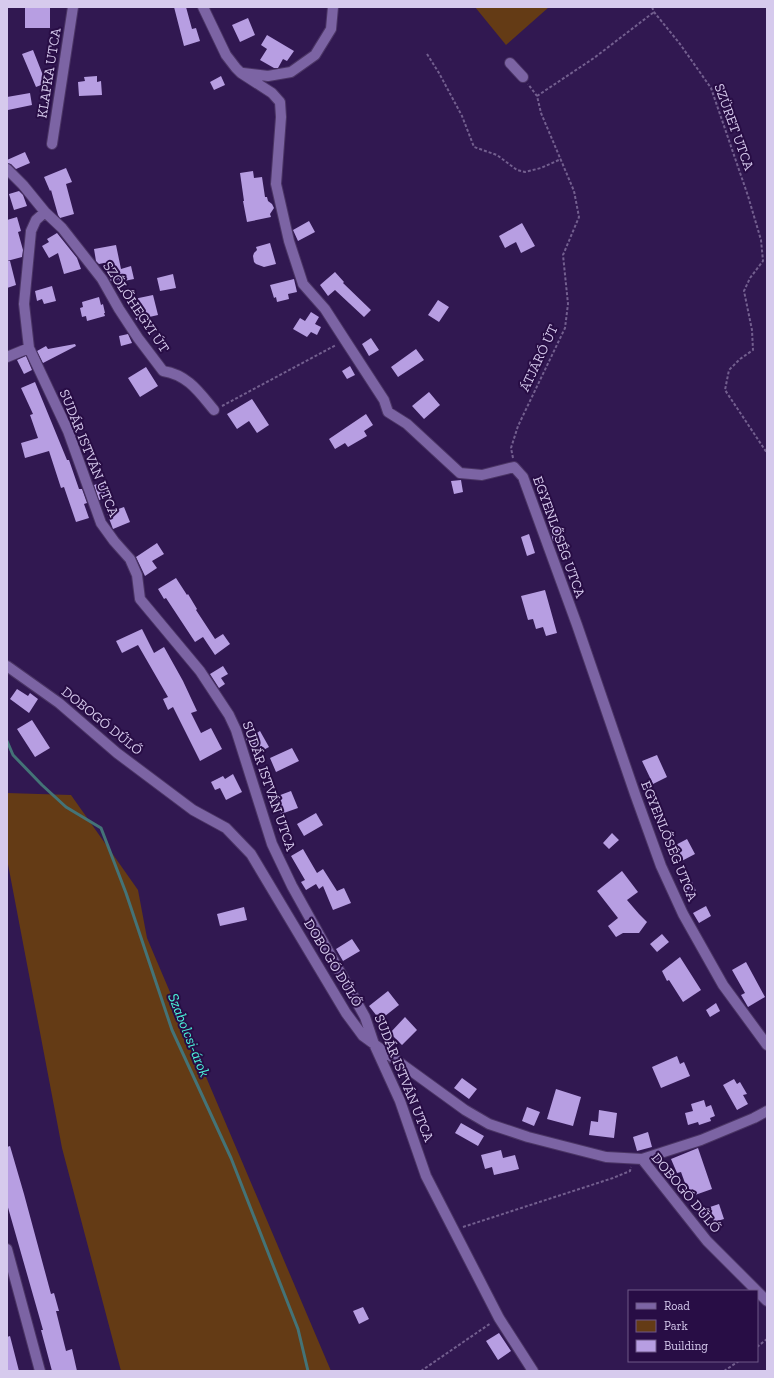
<svg xmlns="http://www.w3.org/2000/svg" width="774" height="1378" font-family="'Zilla Slab',serif">
  <style>
    .green { fill: #643b15 }
    .lines { fill: none; stroke-linecap: round; stroke-linejoin: round }
    .stream { stroke: #447377; stroke-width: 3 }
    .building { fill: #b79ee2 }
    .minor-casing { stroke: #4b3565; stroke-width: 12 }
    .path { stroke: #735f8f; stroke-width: 2; stroke-dasharray: 3 2; stroke-linecap: butt }
    .minor { stroke: #7c64a4; stroke-width: 10 }
    .labels { text-anchor: middle; dominant-baseline: central; stroke-width: 4; stroke-linejoin: round; paint-order: stroke }
    .street-label { font-size: 14px; fill: #d6caed; stroke: #280d45 }
    .water-label { font-size: 15px; font-style: italic; fill: #4af3d9; stroke: #280d45 }
  </style>
  <rect width="100%" height="100%" fill="#311851"/>
  <path class="green" d="M 475,7 L 549,7 L 506,45 Z
    M 7,793 L 71,795 L 138,890 L 147,938 L 331,1371 L 121,1371 L 62,1148 L 7,859 Z"/>
  <g class="lines">
    <path class="stream" d="M 7,741 L 13,755 L 42,785 L 66,807 L 101,828 L 126,893 L 172,1030 L 231,1158 L 298,1329 L 308,1371"/>
  </g>
  <path class="building" d="M 25,7 L 50,7 L 50,28 L 25,28 Z
    M 174,7 L 186,7 L 192,29 L 196,28 L 200,41 L 184,46 Z
    M 248,18 L 255,35 L 240,42 L 232,25 Z
    M 267,35 L 294,51 L 287,61 L 283,59 L 278,68 L 274,68 L 260,60 L 267,49 L 261,45 Z
    M 33,50 L 46,83 L 36,87 L 22,54 Z
    M 97,76 L 97,82 L 101,81 L 102,95 L 79,96 L 78,82 L 85,81 L 84,77 Z
    M 221,76 L 225,85 L 214,90 L 210,82 Z
    M 30,93 L 32,105 L 8,110 L 7,97 Z
    M 25,152 L 30,163 L 16,169 L 11,164 L 7,163 L 7,160 Z
    M 66,168 L 72,182 L 66,184 L 74,214 L 60,218 L 58,215 L 51,190 L 50,191 L 44,177 Z
    M 253,171 L 254,178 L 262,177 L 265,197 L 267,197 L 268,201 L 272,204 L 274,208 L 270,214 L 271,217 L 247,222 L 243,201 L 244,201 L 240,173 Z
    M 19,191 L 23,195 L 27,206 L 14,210 L 9,194 Z
    M 17,217 L 21,231 L 18,232 L 23,250 L 22,257 L 7,261 L 7,220 Z
    M 309,221 L 315,232 L 298,241 L 293,230 Z
    M 522,223 L 535,246 L 521,253 L 516,242 L 505,248 L 499,236 Z
    M 57,233 L 77,258 L 81,269 L 64,274 L 58,253 L 49,258 L 42,246 L 49,242 L 47,239 Z
    M 270,243 L 276,264 L 264,267 L 256,264 L 254,262 L 253,256 L 254,253 L 257,250 L 256,247 Z
    M 116,245 L 121,269 L 131,266 L 134,279 L 119,282 L 119,279 L 111,281 L 106,273 L 104,263 L 99,264 L 96,261 L 94,249 Z
    M 7,261 L 10,261 L 16,285 L 7,288 Z
    M 335,272 L 344,282 L 343,283 L 371,310 L 364,317 L 335,290 L 328,296 L 320,285 Z
    M 173,274 L 176,288 L 160,291 L 157,278 Z
    M 294,279 L 297,292 L 288,294 L 289,299 L 277,302 L 276,297 L 274,298 L 270,285 Z
    M 52,286 L 56,301 L 44,304 L 42,299 L 37,301 L 35,291 Z
    M 153,295 L 158,315 L 136,320 L 134,310 L 136,310 L 134,299 Z
    M 99,297 L 101,305 L 103,304 L 105,313 L 104,313 L 105,316 L 87,321 L 86,316 L 82,317 L 80,308 L 83,307 L 82,302 Z
    M 438,300 L 449,307 L 439,322 L 428,315 Z
    M 311,312 L 319,317 L 315,324 L 321,327 L 317,335 L 311,332 L 307,337 L 293,329 L 300,318 L 305,321 Z
    M 128,334 L 132,343 L 121,346 L 119,336 Z
    M 371,338 L 379,350 L 369,356 L 362,344 Z
    M 75,344 L 76,346 L 43,363 L 37,351 L 46,346 L 48,349 Z
    M 416,349 L 424,360 L 398,377 L 391,367 Z
    M 26,356 L 32,370 L 24,374 L 17,360 Z
    M 350,366 L 355,375 L 347,379 L 342,371 Z
    M 146,367 L 158,386 L 140,397 L 128,378 Z
    M 35,382 L 67,460 L 69,460 L 79,489 L 82,489 L 87,503 L 84,504 L 89,518 L 76,522 L 64,487 L 61,488 L 49,451 L 25,458 L 21,443 L 38,438 L 30,415 L 33,414 L 21,388 Z
    M 429,392 L 440,405 L 424,419 L 412,406 Z
    M 252,399 L 269,425 L 257,433 L 249,421 L 237,429 L 227,414 Z
    M 366,414 L 373,425 L 364,431 L 367,436 L 348,447 L 345,443 L 335,449 L 329,439 Z
    M 461,480 L 463,492 L 454,494 L 451,481 Z
    M 103,482 L 108,497 L 99,500 L 94,485 Z
    M 124,507 L 130,522 L 113,529 L 107,513 Z
    M 559,525 L 562,539 L 553,541 L 550,528 Z
    M 529,534 L 535,553 L 527,556 L 521,537 Z
    M 157,543 L 164,554 L 152,561 L 157,568 L 145,576 L 136,557 Z
    M 176,578 L 187,595 L 188,594 L 197,609 L 196,610 L 215,639 L 223,634 L 230,644 L 215,655 L 203,637 L 195,642 L 166,598 L 164,599 L 158,589 Z
    M 545,590 L 557,633 L 546,636 L 543,627 L 536,629 L 533,619 L 528,620 L 521,596 Z
    M 142,629 L 154,653 L 164,647 L 183,681 L 197,711 L 191,713 L 201,733 L 211,728 L 222,749 L 200,761 L 173,707 L 168,710 L 163,699 L 168,697 L 138,645 L 122,653 L 116,641 Z
    M 223,666 L 228,674 L 221,678 L 225,684 L 219,688 L 210,674 Z
    M 17,689 L 28,696 L 30,693 L 38,699 L 29,713 L 10,699 Z
    M 32,720 L 50,748 L 35,757 L 17,729 Z
    M 260,731 L 269,747 L 254,755 L 246,739 Z
    M 292,748 L 299,761 L 276,772 L 270,758 Z
    M 657,755 L 667,777 L 653,784 L 642,761 Z
    M 233,774 L 242,792 L 226,800 L 220,788 L 215,790 L 211,782 L 223,776 L 225,779 Z
    M 291,791 L 298,808 L 281,814 L 275,797 Z
    M 316,813 L 323,825 L 304,836 L 297,824 Z
    M 612,833 L 619,840 L 609,849 L 603,843 Z
    M 687,839 L 695,854 L 676,864 L 668,849 Z
    M 303,849 L 317,873 L 323,869 L 337,891 L 344,888 L 351,903 L 333,910 L 323,886 L 319,889 L 316,884 L 306,890 L 301,882 L 305,880 L 291,856 Z
    M 622,871 L 638,892 L 627,900 L 639,914 L 647,922 L 639,933 L 623,933 L 616,937 L 608,926 L 618,918 L 597,891 Z
    M 692,882 L 696,891 L 686,895 L 682,887 Z
    M 706,906 L 711,916 L 699,923 L 693,913 Z
    M 244,907 L 247,920 L 220,926 L 217,914 Z
    M 662,934 L 669,942 L 657,952 L 650,944 Z
    M 352,939 L 360,951 L 343,961 L 336,949 Z
    M 680,957 L 701,990 L 683,1002 L 669,980 L 667,981 L 662,971 Z
    M 746,962 L 765,997 L 748,1007 L 741,995 L 745,993 L 732,970 Z
    M 388,991 L 399,1005 L 380,1020 L 369,1006 Z
    M 716,1003 L 720,1011 L 710,1017 L 706,1010 Z
    M 405,1017 L 417,1030 L 402,1045 L 390,1033 Z
    M 677,1056 L 680,1064 L 684,1062 L 690,1076 L 661,1088 L 652,1067 Z
    M 462,1078 L 477,1089 L 469,1099 L 454,1088 Z
    M 734,1079 L 737,1084 L 740,1082 L 747,1094 L 743,1095 L 748,1104 L 737,1110 L 723,1085 Z
    M 556,1089 L 581,1097 L 573,1126 L 547,1119 Z
    M 704,1100 L 706,1107 L 711,1105 L 715,1116 L 710,1118 L 711,1121 L 699,1125 L 698,1122 L 688,1125 L 685,1113 L 693,1111 L 691,1104 Z
    M 527,1107 L 540,1112 L 534,1126 L 522,1121 Z
    M 599,1110 L 617,1113 L 614,1138 L 589,1135 L 591,1121 L 598,1122 Z
    M 461,1123 L 484,1136 L 478,1146 L 455,1133 Z
    M 648,1132 L 652,1147 L 637,1151 L 633,1137 Z
    M 10,1146 L 24,1194 L 51,1294 L 54,1293 L 59,1311 L 56,1311 L 66,1351 L 72,1349 L 77,1371 L 52,1371 L 41,1330 L 43,1330 L 7,1204 L 7,1147 Z
    M 698,1148 L 712,1189 L 695,1195 L 694,1192 L 689,1194 L 681,1172 L 677,1173 L 671,1159 Z
    M 501,1150 L 503,1158 L 515,1155 L 519,1169 L 494,1175 L 492,1167 L 485,1169 L 481,1155 Z
    M 719,1204 L 724,1219 L 714,1222 L 712,1216 L 704,1219 L 701,1210 Z
    M 363,1307 L 369,1319 L 359,1324 L 353,1311 Z
    M 499,1333 L 511,1351 L 498,1360 L 486,1341 Z
    M 10,1336 L 19,1371 L 7,1371 L 7,1337 Z"/>
  <g class="lines">
    <g class="minor-casing">
      <path id="minor" d="M 203,7 L 226,55 L 236,68 L 241,73 L 272,93 L 280,102 L 281,117 L 276,184 L 289,241 L 303,284 L 325,309 L 345,340 L 384,400 L 388,412 L 407,424 L 460,473 L 482,475 L 514,467 L 523,477 L 577,625 L 635,794 L 661,866 L 683,914 L 723,985 L 767,1045
        M 510,63 L 523,77
        M 243,73 L 268,76 L 291,72 L 315,55 L 331,29 L 333,7
        M 52,144 L 73,7
        M 7,169 L 23,185 L 45,212 L 62,228 L 102,279 L 119,309 L 138,338 L 163,371 C 188,375 199,392 214,410
        M 45,212 L 36,220 L 31,231 L 24,304 L 29,348 L 68,431 L 101,523 L 114,541 L 130,559 L 137,575 L 140,599 L 200,671 L 229,715 L 236,730 L 272,844 L 292,886 L 365,1017 L 374,1044 L 400,1101 L 426,1176 L 499,1318 L 533,1371
        M 7,357 L 29,348
        M 7,666 L 59,703 L 117,753 L 193,810 L 226,828 L 251,854 L 346,1013 L 363,1036 L 465,1110 L 489,1124 L 528,1137 L 606,1157 L 642,1159 L 701,1140 L 754,1118 L 767,1111
        M 642,1159 L 707,1241 L 757,1291
        M 7,1249 L 40,1371
        M 757,1291 L 767,1301"/>
    </g>
    <path class="path" d="M 652,7 L 654,12 L 680,44 L 711,88 L 748,196 L 761,240 L 763,261 L 750,278 L 744,291 L 752,330 L 753,350 L 740,359 L 729,370 L 725,390 L 767,453
      M 427,54 L 439,73 L 462,116 L 474,147 L 497,155 L 517,170 L 525,172 L 541,168 L 561,159
      M 537,96 L 594,58 L 654,12
      M 222,406 L 336,345
      M 513,458 L 511,448 L 518,426 L 565,328 L 568,304 L 563,255 L 579,217 L 574,191 L 541,113 L 537,96 L 528,84
      M 463,1227 L 613,1178 L 630,1171 L 631,1167
      M 757,1347 L 767,1339
      M 421,1371 L 491,1323
      M 724,1371 L 739,1361"/>
    <use href="#minor" class="minor"/>
  </g>
  <g class="labels">
    <g class="street-label">
      <text transform="translate(49 73) rotate(-81)">KLAPKA UTCA</text>
      <text transform="translate(734 127) rotate(70)">SZÜRET UTCA</text>
      <text transform="translate(136 307) rotate(56)">SZŐLŐHEGYI ÚT</text>
      <text transform="translate(539 358) rotate(-65)">ÁTJÁRÓ ÚT</text>
      <text transform="translate(89 453) rotate(68)">SUDÁR ISTVÁN UTCA</text>
      <text transform="translate(559 537) rotate(70)">EGYENLŐSÉG UTCA</text>
      <text transform="translate(102 721) rotate(39)">DOBOGÓ DŰLŐ</text>
      <text transform="translate(269 786) rotate(71)">SUDÁR ISTVÁN UTCA</text>
      <text transform="translate(669 841) rotate(68)">EGYENLŐSÉG UTCA</text>
      <text transform="translate(333 963) rotate(59)">DOBOGÓ DŰLŐ</text>
      <text transform="translate(404 1078) rotate(68)">SUDÁR ISTVÁN UTCA</text>
      <text transform="translate(686 1193) rotate(50)">DOBOGÓ DŰLŐ</text>
    </g>
    <g class="water-label">
      <text transform="translate(189 1035) rotate(68)">Szabolcsi-árok</text>
    </g>
  </g>
  <rect width="774" height="1378" fill="none" stroke="#d6caed" stroke-width="16"/>
  <rect x="628" y="1290" width="130" height="72" fill="#280d45" stroke="#6e5988"/>
  <rect x="636" y="1303" width="20" height="6" fill="#7c64a4" stroke="#6e5988"/>
  <text x="664" y="1310" font-size="12" fill="#d6caed">Road</text>
  <rect x="636" y="1320" width="20" height="12" fill="#643b15" stroke="#6e5988"/>
  <text x="664" y="1330" font-size="12" fill="#d6caed">Park</text>
  <rect x="636" y="1340" width="20" height="12" fill="#b79ee2" stroke="#6e5988"/>
  <text x="664" y="1350" font-size="12" fill="#d6caed">Building</text>
</svg>
